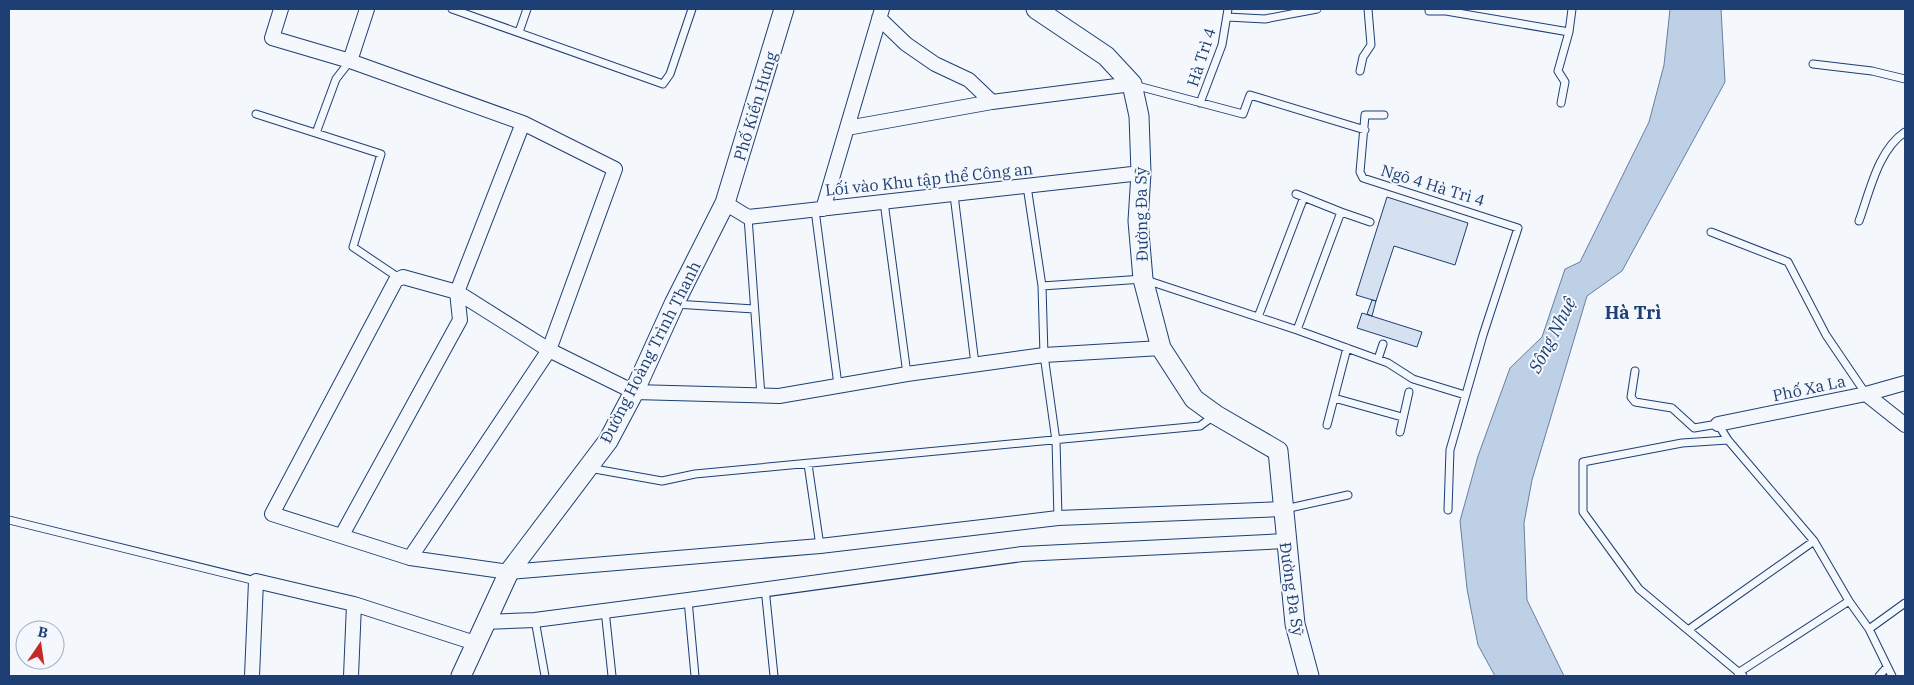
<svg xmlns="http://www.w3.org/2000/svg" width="1914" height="685" font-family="'IBM Plex Serif',serif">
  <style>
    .water { fill: #bed0e5; stroke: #687fa3 }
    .building { fill: #d5e0f0; stroke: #1d3f73 }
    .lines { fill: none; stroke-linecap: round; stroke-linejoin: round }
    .lane-casing { stroke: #1d3f73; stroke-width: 9 }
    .street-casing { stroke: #1d3f73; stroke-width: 16 }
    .secondary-casing { stroke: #1d3f73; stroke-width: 21 }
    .lane { stroke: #f4f7fb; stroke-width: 7 }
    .street { stroke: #f4f7fb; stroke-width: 14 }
    .secondary { stroke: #f4f7fb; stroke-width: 19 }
    .labels { text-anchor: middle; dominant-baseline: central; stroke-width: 4; stroke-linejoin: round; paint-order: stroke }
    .street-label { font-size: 16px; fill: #1d3f73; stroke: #f4f7fb }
    .neighbourhood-label { font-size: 18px; font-weight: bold; fill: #1d3f73; stroke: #f4f7fb }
    .water-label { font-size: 18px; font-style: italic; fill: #1d3f73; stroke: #f4f7fb }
  </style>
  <rect width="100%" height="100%" fill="#f4f7fb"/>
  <path class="water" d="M 1670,9 L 1721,9 L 1725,82 L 1622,271 L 1587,296 L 1532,480 L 1524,523 L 1527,600 L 1564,676 L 1495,676 L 1478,645 L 1467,589 L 1460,521 L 1478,456 L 1510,368 L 1542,337 L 1565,269 L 1580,262 L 1649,122 L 1664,65 Z"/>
  <path class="building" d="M 1387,197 L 1468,223 L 1455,265 L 1394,246 L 1376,301 L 1356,295 Z
    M 1372,300 L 1376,301 L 1372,316 L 1367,314 Z
    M 1362,313 L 1422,332 L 1417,347 L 1357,328 Z"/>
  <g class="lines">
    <g class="lane-casing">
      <path id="lane" d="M 452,9 L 663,84 L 670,74 L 692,9
        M 1429,9 L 1429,11 L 1446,11 L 1569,32
        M 1227,17 L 1265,19 L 1317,9
        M 519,32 L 527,9
        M 1813,64 L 1872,71 L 1905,79
        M 1360,71 L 1363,57 L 1371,45 L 1368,9
        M 1134,85 L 1243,114 L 1250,95 L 1365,130
        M 1200,103 L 1222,45 L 1228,9
        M 1561,103 L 1565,82 L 1558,71 L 1569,32 L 1572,9
        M 256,114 L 381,154 L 353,247 L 399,278
        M 1384,115 L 1365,115 L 1360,172 L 1363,178 L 1518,228 L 1483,335 L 1450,450 L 1448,510
        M 316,133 L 336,79 L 350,61
        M 1027,186 L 1042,286 L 1044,355 L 1056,441 L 1058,518
        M 1296,194 L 1341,212
        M 954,195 L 975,364
        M 884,202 L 907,374
        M 815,210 L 838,385
        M 748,217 L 761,396
        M 1859,221 C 1870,191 1878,150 1905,132
        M 1711,232 L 1788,262 L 1826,335 L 1866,394
        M 1042,286 L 1143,279 L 1297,330 L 1388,363 L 1413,379 L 1465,395
        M 675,304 L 754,309
        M 1258,317 L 1304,197
        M 1297,330 L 1341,212 L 1370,222
        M 1378,359 L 1383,344
        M 1635,371 L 1631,397 L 1635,402 L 1672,408 L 1694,428 L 1718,424 L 1728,440 L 1814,541 L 1849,601 L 1869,629 L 1892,676
        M 1334,398 L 1402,417
        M 1327,425 L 1347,348
        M 1400,432 L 1409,392
        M 1728,440 L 1682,443 L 1583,462 L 1583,512 L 1639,589 L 1743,676
        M 808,464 L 820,546
        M 589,468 L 662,481 L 695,474 L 1200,426 L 1215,415
        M 1285,509 L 1348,495
        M 9,520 L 256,581
        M 765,588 L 774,676
        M 688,600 L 695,676
        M 605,610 L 612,676
        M 535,620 L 545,676
        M 1869,629 L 1905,603
        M 1688,630 L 1814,541
        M 1738,673 L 1849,601
        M 1879,676 L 1887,667"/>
    </g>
    <g class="street-casing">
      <path id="street" d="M 281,9 L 272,38 L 350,61 L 523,123 L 615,169 L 549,350 L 410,558
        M 879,18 L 906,44 L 935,64 L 969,80 L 992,102
        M 350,61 L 367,9
        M 847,128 L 992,102 L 1132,84
        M 725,203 L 748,217 L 1141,173
        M 823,209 L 882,9
        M 1161,348 L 1044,355 L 907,374 L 779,396 L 634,392 L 549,350 L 457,292 L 403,277 L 396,280 L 272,514 L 410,558 L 509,572 L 820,546 L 1058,518 L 1282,509
        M 1866,394 L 1905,425
        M 1718,424 L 1866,394 L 1905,383
        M 342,535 L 460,320 L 457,292 L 523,123
        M 484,622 L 535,620 L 688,600 L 1022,554 L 1286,541
        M 252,676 L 256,581 L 354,604 L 475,643
        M 351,676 L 354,604"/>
    </g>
    <g class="secondary-casing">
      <path id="secondary" d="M 1036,9 L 1106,56 L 1132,84 L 1139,116 L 1141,173 L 1138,221 L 1143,279 L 1161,348 L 1194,399 L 1216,415 L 1278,451 L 1295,624 L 1309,676
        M 461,676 L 509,572 L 608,441 L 634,392 L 674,304 L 725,203 L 784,9"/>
    </g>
    <use href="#lane" class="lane"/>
    <use href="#street" class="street"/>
    <use href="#secondary" class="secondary"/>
  </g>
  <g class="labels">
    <g class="street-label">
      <text transform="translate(1201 57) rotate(-72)">Hà Trì 4</text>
      <text transform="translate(755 106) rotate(-73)">Phố Kiến Hưng</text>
      <text transform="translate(929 179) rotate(-6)">Lối vào Khu tập thể Công an</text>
      <text transform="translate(1433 185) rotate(17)">Ngõ 4 Hà Trì 4</text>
      <text transform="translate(1141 214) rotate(-91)">Đường Đa Sỹ</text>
      <text transform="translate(650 352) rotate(-63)">Đường Hoàng Trình Thanh</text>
      <text transform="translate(1809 388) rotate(-12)">Phố Xa La</text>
      <text transform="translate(1292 589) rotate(82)">Đường Đa Sỹ</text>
    </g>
    <g class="neighbourhood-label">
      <text x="1633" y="312">Hà Trì</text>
    </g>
    <g class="water-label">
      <text transform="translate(1552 335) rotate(-63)">Sông Nhuệ</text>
    </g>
  </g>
  <rect width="1914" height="685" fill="none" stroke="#1d3f73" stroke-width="20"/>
  <g transform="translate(40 645) rotate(13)"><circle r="24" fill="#f4f7fb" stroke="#9eadc5"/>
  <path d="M0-4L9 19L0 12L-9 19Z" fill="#c62828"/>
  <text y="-8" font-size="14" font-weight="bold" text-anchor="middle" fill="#1d3f73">B</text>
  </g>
</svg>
